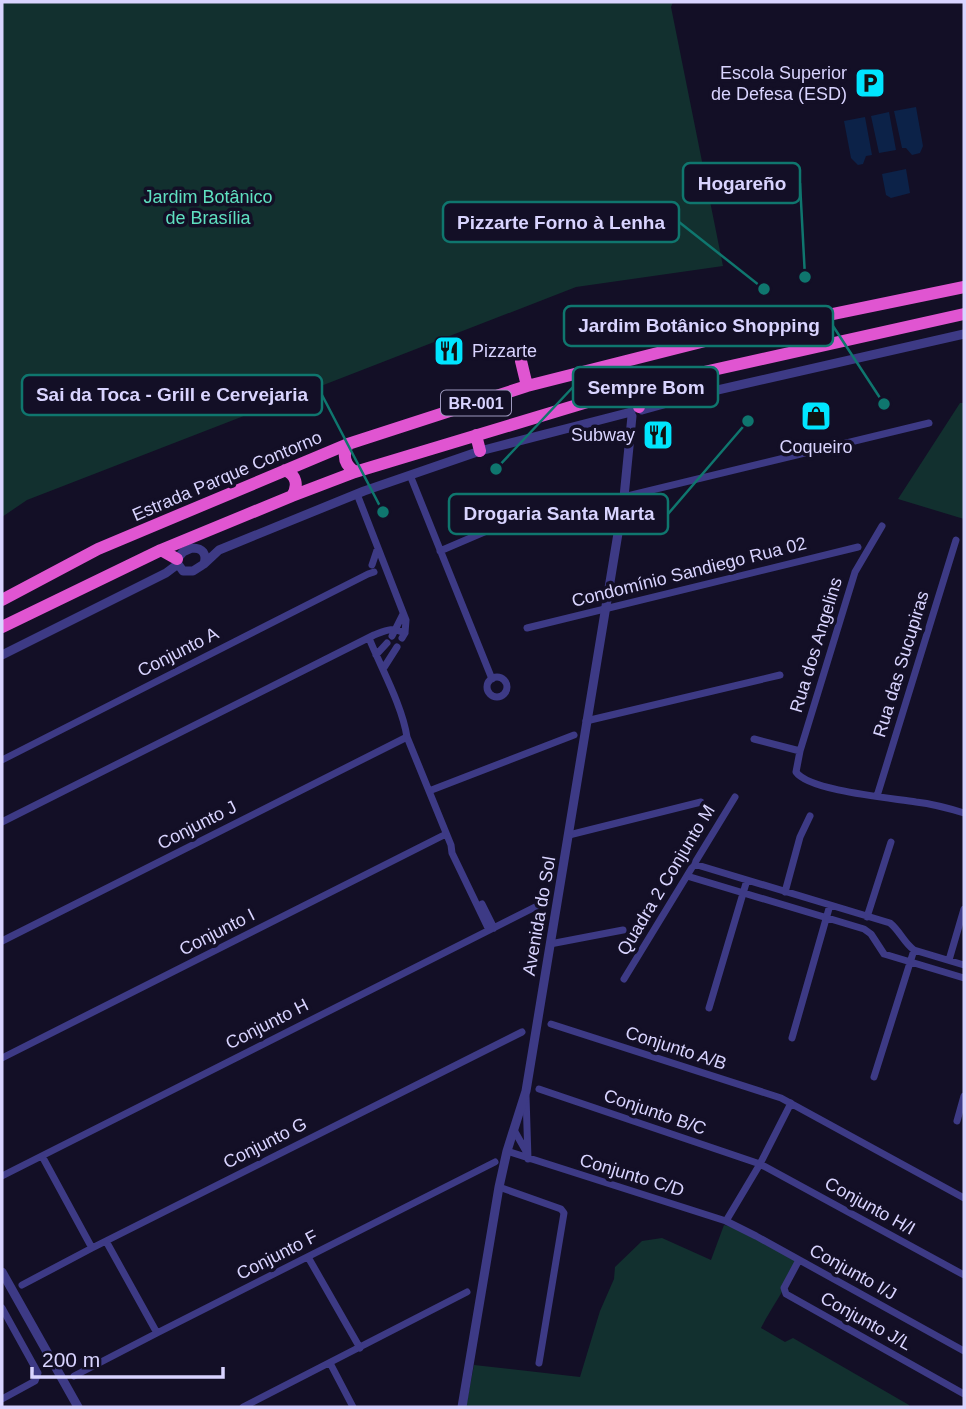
<svg xmlns="http://www.w3.org/2000/svg" width="966" height="1409" font-family="Arial,sans-serif">
  <style>
    .green { fill: #12302f }
    .water { fill: #0c2248 }
    .lines { fill: none; stroke-linecap: round; stroke-linejoin: round }
    .minor { stroke: #3d3a85; stroke-width: 7 }
    .tertiary { stroke: #3d3a85; stroke-width: 9 }
    .trunk { stroke: #e055d1; stroke-width: 12 }
    .labels { text-anchor: middle; dominant-baseline: central; stroke-width: 7; stroke-linejoin: round; paint-order: stroke }
    .shield { fill: #130f26; stroke: #9e99be; stroke-width: 2 }
    .shield-label { font-size: 16px; font-weight: bold; fill: #d9d4ff }
    .poi-label { font-size: 18px; fill: #d9d4ff; stroke: #130f26; text-anchor: end }
    .park-label { font-size: 18px; fill: #5fe0c0; stroke: #130f26 }
    .street-label { font-size: 18px; fill: #d9d4ff; stroke: #130f26 }
    .leader { fill: none; stroke: #0f766e; stroke-width: 2.5 }
    .callout-dot { fill: #0f766e; stroke: #130f26; stroke-width: 2.5 }
    .callout { fill: #130f26; stroke: #0f766e; stroke-width: 2.5 }
    .callout-label { font-size: 19px; text-anchor: middle; font-weight: bold; fill: #d9d4ff }
  </style>
  <rect width="100%" height="100%" fill="#130f26"/>
  <path class="green" d="M 2,2 L 673,2 L 671,7 L 723,266 L 576,287 L 27,500 L 2,517 Z
    M 960,403 L 964,403 L 964,519 L 898,499 Z
    M 724,1225 L 735,1228 L 796,1261 C 789,1285 772,1306 761,1328 L 785,1342 L 793,1338 L 909,1405 L 909,1407 L 466,1407 L 474,1365 L 580,1377 L 600,1311 L 614,1279 L 615,1267 L 642,1241 L 662,1238 L 711,1260 Z"/>
  <path class="water" d="M 916,107 L 923,146 L 920,153 L 912,155 L 906,148 L 902,148 L 894,111 Z
    M 889,112 L 896,150 L 879,153 L 871,116 Z
    M 865,117 L 872,155 L 866,156 L 863,164 L 858,165 L 851,158 L 844,121 Z
    M 906,169 L 910,193 L 891,198 L 886,195 L 882,174 Z"/>
  <g class="lines">
    <path class="minor" d="M 410,475 L 492,679
      M 357,494 L 406,620 L 405,633 L 402,638
      M 882,526 L 855,572 L 800,751 L 796,772 C 809,791 892,798 916,802 C 933,804 948,808 964,813
      M 499,527 L 929,423
      M 440,551 L 489,530
      M 372,565 L 377,550
      M 527,628 L 858,547
      M 392,636 L 403,614
      M 369,638 C 381,668 402,705 407,737 L 451,845 L 452,853 L 489,930
      M 376,655 L 387,643
      M 383,669 L 397,647
      M487 687a10 10 0 1 1 20 0a10 10 0 1 1-20 0Z
      M 586,721 L 780,675
      M 754,739 L 800,751
      M 2,760 L 368,574 L 374,572
      M 429,791 L 574,735
      M 877,796 L 956,540
      M 2,822 L 374,635 C 387,630 392,627 405,633
      M 569,835 L 701,802
      M 694,864 L 890,923 C 900,931 904,943 914,950 L 964,965
      M 687,876 L 864,929 L 871,934 L 884,954 L 964,978
      M 785,892 L 800,837 L 810,816
      M 482,904 L 494,928
      M 867,917 L 891,842
      M 2,941 L 407,737
      M 550,944 L 623,930
      M 949,960 L 964,909
      M 624,979 L 735,797
      M 709,1008 L 747,880
      M 551,1024 L 781,1098 L 964,1198
      M 792,1038 L 830,905
      M 2,1058 L 446,834
      M 874,1077 L 914,950
      M 539,1089 L 760,1164 L 964,1275
      M 526,1096 L 528,1159
      M 957,1121 L 964,1096
      M 514,1130 L 527,1153
      M 507,1151 L 726,1221 L 756,1236 L 964,1351
      M 42,1156 L 92,1248
      M 2,1176 L 547,901
      M 499,1187 L 561,1209 L 564,1213 L 539,1363
      M 726,1221 L 760,1164 L 791,1103
      M 106,1241 L 157,1333
      M 308,1257 L 360,1348
      M 799,1260 L 784,1288 L 786,1294 L 964,1394
      M 22,1285 L 92,1248 L 522,1032
      M 2,1308 L 38,1373 L 35,1381 L 2,1399
      M 330,1363 L 353,1407
      M 74,1376 L 157,1333 L 495,1162
      M 243,1407 L 467,1292"/>
    <path class="tertiary" d="M 642,410 L 700,394 L 964,334
      M 192,548 C 203,548 207,554 204,564 L 193,571 L 183,571 L 178,564 L 177,559 L 183,552 Z
      M 204,564 L 219,550 L 364,491 L 480,451 L 631,412
      M 2,655 L 166,573 L 178,564
      M 2,1272 L 78,1407
      M 462,1407 L 499,1187 L 507,1151 L 526,1091 L 624,497 L 632,416"/>
    <path class="trunk" d="M 521,361 L 527,386
      M 639,407 L 641,393 L 649,384
      M 476,435 L 480,451
      M 348,444 C 342,456 345,465 355,472
      M 285,470 C 296,475 299,485 292,496
      M 161,550 L 177,559
      M 2,600 L 98,549 L 348,444 L 527,386 L 721,337 L 964,287
      M 2,627 L 161,550 L 292,496 L 355,472 L 637,387 L 964,314"/>
  </g>
  <defs>
    <g id="parking-square" transform="scale(1.575)"><rect x="-9" y="-9" width="18" height="18" rx="4" fill="#00e5ff" stroke="#130f26"/><path d="M-3.5-5.5H1a3.5 3.5 0 0 1 0 7H-1V5.5H-3.5ZM-1-3.4V-.6H.8a1.4 1.4 0 0 0 0-2.8Z" fill="#111"/></g>
    <g id="restaurant-square" transform="scale(1.575)"><rect x="-9" y="-9" width="18" height="18" rx="4" fill="#00e5ff" stroke="#130f26"/><path d="M-5-6h1v4h1v-4h1v4h1v-4h1v5L-1.5 .5V6h-2V.5L-5-1ZM5-6V6H3V1.5H1.5Q1.5-4 5-6Z" fill="#111"/></g>
    <g id="shop-square" transform="scale(1.575)"><rect x="-9" y="-9" width="18" height="18" rx="4" fill="#00e5ff" stroke="#130f26"/><path d="M-5-2.5h2.3a2.7 3.5 0 0 1 5.4 0H5L5.5 6h-11ZM-1.5-2.5h3a1.5 2.3 0 0 0-3 0Z" fill="#111"/></g>
  </defs>
  <g fill-rule="evenodd">
    <use href="#parking-square" x="870" y="83"/>
    <use href="#restaurant-square" x="449" y="351"/>
    <use href="#shop-square" x="816" y="416"/>
    <use href="#restaurant-square" x="658" y="435"/>
  </g>
  <g class="labels">
    <rect class="shield" x="441" y="390.5" width="70" height="25" rx="5"/>
    <g class="shield-label">
      <text x="476" y="403">BR-001</text>
    </g>
    <g class="poi-label">
      <text x="847" y="73">Escola Superior<tspan x="847" dy="21">de Defesa (ESD)</tspan></text>
      <text x="472" y="351" text-anchor="start">Pizzarte</text>
      <text x="635" y="435">Subway</text>
      <text x="816" y="447" text-anchor="middle">Coqueiro</text>
    </g>
    <g class="park-label">
      <text x="208" y="197">Jardim Botânico<tspan x="208" dy="21">de Brasília</tspan></text>
    </g>
    <g class="street-label">
      <text transform="translate(227 476) rotate(-23)">Estrada Parque Contorno</text>
      <text transform="translate(689 572) rotate(-14)">Condomínio Sandiego Rua 02</text>
      <text transform="translate(816 645) rotate(-73)">Rua dos Angelins</text>
      <text transform="translate(178 652) rotate(-27)">Conjunto A</text>
      <text transform="translate(901 664) rotate(-73)">Rua das Sucupiras</text>
      <text transform="translate(197 825) rotate(-27)">Conjunto J</text>
      <text transform="translate(666 880) rotate(-59)">Quadra 2 Conjunto M</text>
      <text transform="translate(539 916) rotate(-80)">Avenida do Sol</text>
      <text transform="translate(217 932) rotate(-27)">Conjunto I</text>
      <text transform="translate(267 1024) rotate(-27)">Conjunto H</text>
      <text transform="translate(676 1048) rotate(18)">Conjunto A/B</text>
      <text transform="translate(655 1112) rotate(19)">Conjunto B/C</text>
      <text transform="translate(265 1143) rotate(-27)">Conjunto G</text>
      <text transform="translate(632 1175) rotate(17)">Conjunto C/D</text>
      <text transform="translate(870 1206) rotate(29)">Conjunto H/I</text>
      <text transform="translate(277 1255) rotate(-27)">Conjunto F</text>
      <text transform="translate(853 1272) rotate(29)">Conjunto I/J</text>
      <text transform="translate(866 1321) rotate(29)">Conjunto J/L</text>
    </g>
  </g>
  <path class="leader" d="M805 277L800 183M764 289L679 222M884 404L833 326M496 469L573 387M383 512L322 395M748 421L668 514"/>
  <g class="callout-dot">
    <circle cx="805" cy="277" r="7"/>
    <circle cx="764" cy="289" r="7"/>
    <circle cx="884" cy="404" r="7"/>
    <circle cx="496" cy="469" r="7"/>
    <circle cx="383" cy="512" r="7"/>
    <circle cx="748" cy="421" r="7"/>
  </g>
  <g class="callout">
    <rect x="683" y="163" width="117" height="40" rx="7"/>
    <rect x="443" y="202" width="236" height="40" rx="7"/>
    <rect x="564" y="306" width="269" height="40" rx="7"/>
    <rect x="573" y="367" width="145" height="40" rx="7"/>
    <rect x="22" y="375" width="300" height="40" rx="7"/>
    <rect x="449" y="494" width="219" height="40" rx="7"/>
  </g>
  <g class="callout-label">
    <text x="742" y="190">Hogareño</text>
    <text x="561" y="229">Pizzarte Forno à Lenha</text>
    <text x="699" y="332">Jardim Botânico Shopping</text>
    <text x="646" y="394">Sempre Bom</text>
    <text x="172" y="401">Sai da Toca - Grill e Cervejaria</text>
    <text x="559" y="520">Drogaria Santa Marta</text>
  </g>
  <rect width="966" height="1409" fill="none" stroke="#d9d4ff" stroke-width="7"/>
  <path d="M32 1367v10h191v-10" fill="none" stroke="#d9d4ff" stroke-width="3.5"/>
  <text x="42" y="1367" font-size="21" fill="#d9d4ff" stroke="#130f26" stroke-width="5" paint-order="stroke">200 m</text>
</svg>
